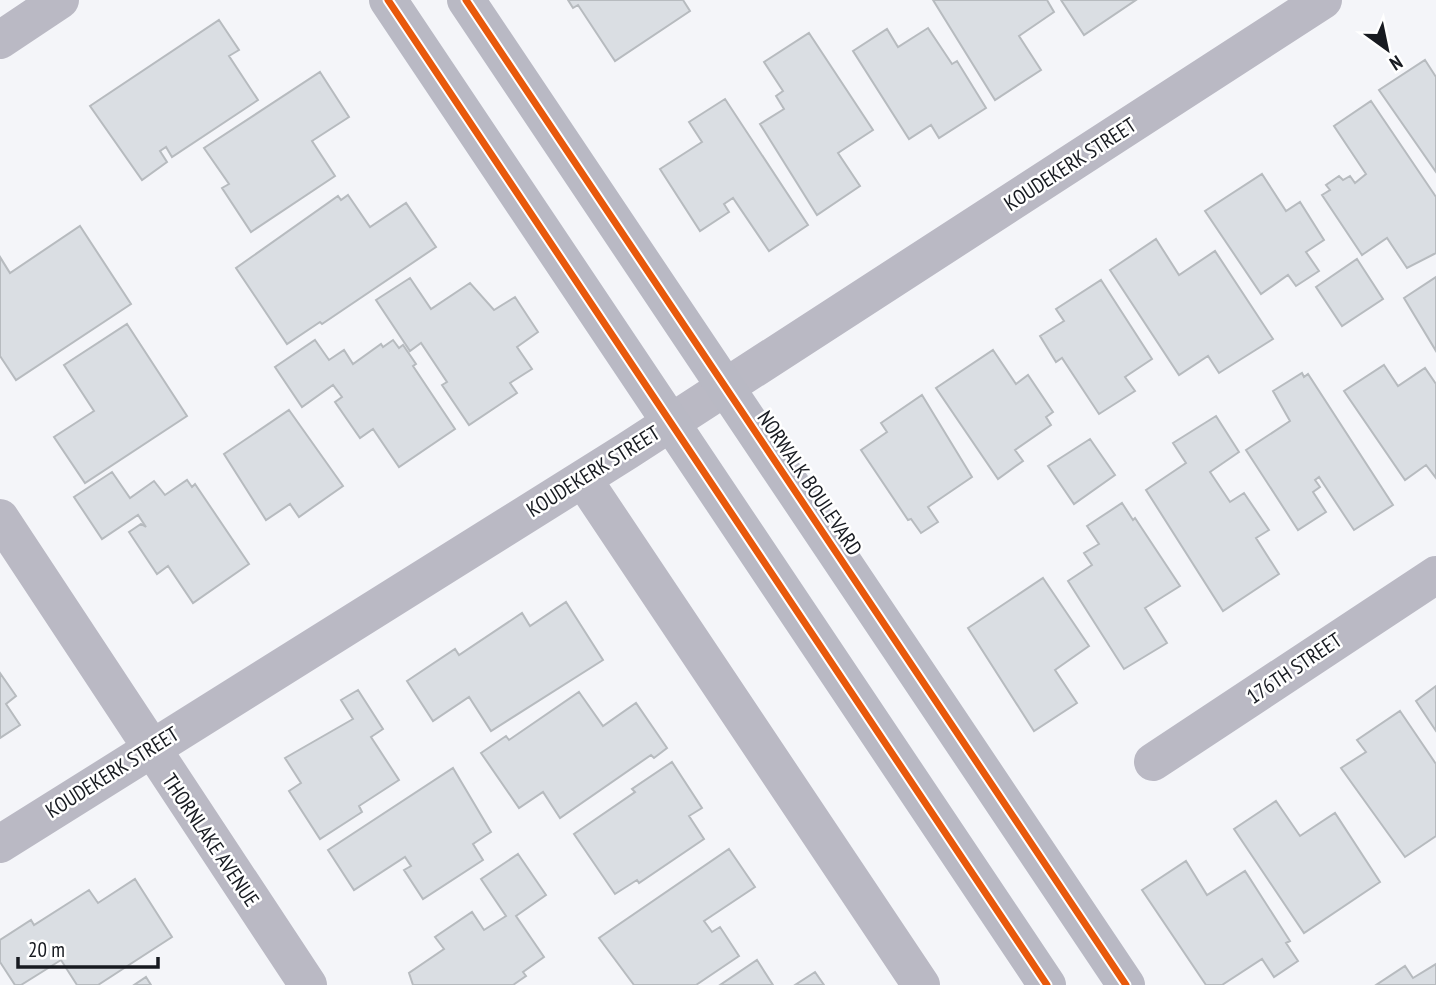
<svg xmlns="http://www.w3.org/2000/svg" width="1436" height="985" font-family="'PT Sans Narrow',sans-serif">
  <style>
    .building { fill: #dadee3; stroke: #b7bbbf; stroke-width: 2 }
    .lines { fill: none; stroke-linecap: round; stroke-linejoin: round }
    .minor { stroke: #bab9c4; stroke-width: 38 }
    .secondary { stroke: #b9b9c4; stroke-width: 38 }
    .cycleway-casing { stroke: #fff; stroke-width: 11 }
    .cycleway { stroke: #e8590c; stroke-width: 7 }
    .labels { text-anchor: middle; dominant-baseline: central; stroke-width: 5; stroke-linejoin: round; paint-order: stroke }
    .street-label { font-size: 21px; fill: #171a20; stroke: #fff }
  </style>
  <rect width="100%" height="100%" fill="#f4f5f9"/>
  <path class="building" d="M 568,0 L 683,0 L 690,11 L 615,61 L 578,5 L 573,8 Z
    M 933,0 L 1047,0 L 1054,12 L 1019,36 L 1041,70 L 995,100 Z
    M 1061,0 L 1136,0 L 1084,35 Z
    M 219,20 L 239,50 L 229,56 L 258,100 L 172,157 L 166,147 L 160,151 L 167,162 L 142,180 L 90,106 Z
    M 928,28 L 952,64 L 957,61 L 986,108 L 939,138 L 931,125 L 909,139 L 853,51 L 887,29 L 898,47 Z
    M 809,33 L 873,130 L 838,153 L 860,186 L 817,215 L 760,124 L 784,109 L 776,96 L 783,91 L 764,62 Z
    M 1425,60 L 1436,77 L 1436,172 L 1379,90 Z
    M 320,72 L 349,117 L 312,141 L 335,176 L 251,232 L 222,188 L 229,184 L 204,148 Z
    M 725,99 L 808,225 L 769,251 L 733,198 L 724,204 L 729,212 L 700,231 L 660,169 L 702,142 L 689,122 Z
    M 1371,101 L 1436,197 L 1436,253 L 1407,268 L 1387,238 L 1362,255 L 1322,195 L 1330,190 L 1326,185 L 1339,176 L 1343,180 L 1350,176 L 1355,183 L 1366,174 L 1334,126 Z
    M 1262,174 L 1286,211 L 1300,202 L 1324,240 L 1306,252 L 1319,271 L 1296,286 L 1288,275 L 1261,294 L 1205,211 Z
    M 348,195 L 370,227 L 406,203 L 436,247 L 322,324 L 320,322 L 287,344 L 236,268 L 338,196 L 341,200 Z
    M 80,226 L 131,304 L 16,380 L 0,356 L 0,257 L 10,273 Z
    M 1156,239 L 1179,275 L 1215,251 L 1273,339 L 1219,373 L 1208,356 L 1179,375 L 1110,270 Z
    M 1357,259 L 1383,299 L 1342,326 L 1316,287 Z
    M 1436,277 L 1436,351 L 1404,298 Z
    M 410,278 L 431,309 L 470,283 L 494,310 L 515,297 L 538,332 L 517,347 L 532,369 L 510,383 L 517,393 L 469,425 L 442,385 L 447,382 L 421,343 L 410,351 L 376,300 Z
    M 1101,280 L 1152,359 L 1125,377 L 1135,391 L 1099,414 L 1062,358 L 1056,362 L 1040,336 L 1064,321 L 1056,309 Z
    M 127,324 L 187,416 L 85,483 L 54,437 L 94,411 L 64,365 Z
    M 315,340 L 329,360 L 344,350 L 353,364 L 381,344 L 383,347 L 393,340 L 399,348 L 403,345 L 416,364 L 413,366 L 455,429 L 399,467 L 373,429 L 360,438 L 335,402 L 342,397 L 333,385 L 302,407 L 275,367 Z
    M 993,350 L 1016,384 L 1028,375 L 1053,412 L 1046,417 L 1051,425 L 1015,450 L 1023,461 L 998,479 L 936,388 Z
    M 1384,365 L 1398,386 L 1425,368 L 1436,384 L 1436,478 L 1426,465 L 1405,480 L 1344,391 Z
    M 1302,373 L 1304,377 L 1308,374 L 1393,505 L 1354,530 L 1319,477 L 1315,480 L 1320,487 L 1313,492 L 1326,512 L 1298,530 L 1246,450 L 1290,421 L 1273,391 Z
    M 922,395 L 972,477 L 928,507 L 938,522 L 921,533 L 911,519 L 908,520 L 861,450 L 887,432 L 881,423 Z
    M 289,410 L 343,486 L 299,517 L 290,504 L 266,520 L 224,454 Z
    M 1216,416 L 1239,452 L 1210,472 L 1230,502 L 1244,493 L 1269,530 L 1256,538 L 1279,574 L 1223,611 L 1146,490 L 1186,463 L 1173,443 Z
    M 1090,439 L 1115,475 L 1074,504 L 1048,466 Z
    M 112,472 L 130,498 L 154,481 L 165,495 L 187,480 L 192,487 L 195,484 L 249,564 L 193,603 L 168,566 L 157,574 L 129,532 L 141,524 L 146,527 L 138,515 L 102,539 L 74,497 Z
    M 1122,503 L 1133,520 L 1135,518 L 1180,586 L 1145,608 L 1167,643 L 1124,669 L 1068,581 L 1092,565 L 1084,553 L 1099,544 L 1087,526 Z
    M 1043,578 L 1089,646 L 1055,670 L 1077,703 L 1034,731 L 968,628 Z
    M 566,602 L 603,660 L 491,731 L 469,697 L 433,721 L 407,681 L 455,649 L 459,655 L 522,613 L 530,626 Z
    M 0,673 L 16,696 L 6,704 L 20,725 L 0,738 Z
    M 1436,686 L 1436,731 L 1416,701 Z
    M 358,690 L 383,729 L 371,737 L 399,780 L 359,806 L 362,812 L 320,839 L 289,791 L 301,783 L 285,758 L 353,719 L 341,700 Z
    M 579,692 L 603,726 L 636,703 L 667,748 L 654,758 L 651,755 L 560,818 L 543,792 L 519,808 L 481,753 L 506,736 L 509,740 Z
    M 1400,711 L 1436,764 L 1436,836 L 1405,857 L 1341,768 L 1366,752 L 1357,740 Z
    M 672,762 L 702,808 L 689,816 L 704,839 L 639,883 L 637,880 L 615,894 L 574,834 L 635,792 L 632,789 Z
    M 453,768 L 491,832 L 473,844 L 483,860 L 423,899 L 404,870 L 411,866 L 405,857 L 354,890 L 328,850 Z
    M 1276,801 L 1300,836 L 1335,813 L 1380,882 L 1304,933 L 1234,829 Z
    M 729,849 L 755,887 L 704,921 L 712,932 L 720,927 L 739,956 L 696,985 L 634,985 L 599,938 Z
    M 518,854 L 546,895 L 516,916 L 544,957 L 523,972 L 526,976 L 513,985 L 413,985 L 409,973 L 444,949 L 435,937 L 472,912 L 484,930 L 506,916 L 481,879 Z
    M 1186,861 L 1207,895 L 1245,871 L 1290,941 L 1286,943 L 1298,961 L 1274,977 L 1262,959 L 1222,985 L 1206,985 L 1142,890 Z
    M 135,879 L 172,937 L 98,985 L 77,985 L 61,960 L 21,985 L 15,985 L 0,962 L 0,940 L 31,920 L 34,925 L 89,890 L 98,903 Z
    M 757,960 L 773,985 L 720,985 Z
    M 1436,964 L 1436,985 L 1376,985 L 1405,966 L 1413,978 Z
    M 815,972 L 824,985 L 795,985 Z
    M 146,977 L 151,985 L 134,985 Z"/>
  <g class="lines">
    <path class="minor" d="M 0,40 L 60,0
      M 583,479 L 921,985
      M 0,518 L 308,985
      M 1153,762 L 1436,575
      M 0,844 L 627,451 L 1323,0"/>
    <path class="secondary" d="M 388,0 L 1047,985
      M 466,0 L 1126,985"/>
    <g class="cycleway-casing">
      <path id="cycleway" d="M 388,0 L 1047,985
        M 466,0 L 1126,985"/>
    </g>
    <use href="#cycleway" class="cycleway"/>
  </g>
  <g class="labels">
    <g class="street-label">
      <text transform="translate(1070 164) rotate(-33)">KOUDEKERK STREET</text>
      <text transform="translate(593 471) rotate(-32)">KOUDEKERK STREET</text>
      <text transform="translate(810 483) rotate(56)">NORWALK BOULEVARD</text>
      <text transform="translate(1294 668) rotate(-34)">176TH STREET</text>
      <text transform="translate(112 772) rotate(-32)">KOUDEKERK STREET</text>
      <text transform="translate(211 840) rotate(56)">THORNLAKE AVENUE</text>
    </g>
  </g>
  <g transform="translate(1387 49) rotate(147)" stroke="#ffffff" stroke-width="5" paint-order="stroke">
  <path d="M0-5L12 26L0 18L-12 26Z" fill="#171a20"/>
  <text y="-10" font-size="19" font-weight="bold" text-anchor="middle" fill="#171a20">N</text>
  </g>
  <path d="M18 957v10h140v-10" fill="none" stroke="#171a20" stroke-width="3.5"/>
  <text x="28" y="957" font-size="21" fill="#171a20" stroke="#ffffff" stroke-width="5" paint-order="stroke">20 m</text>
</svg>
